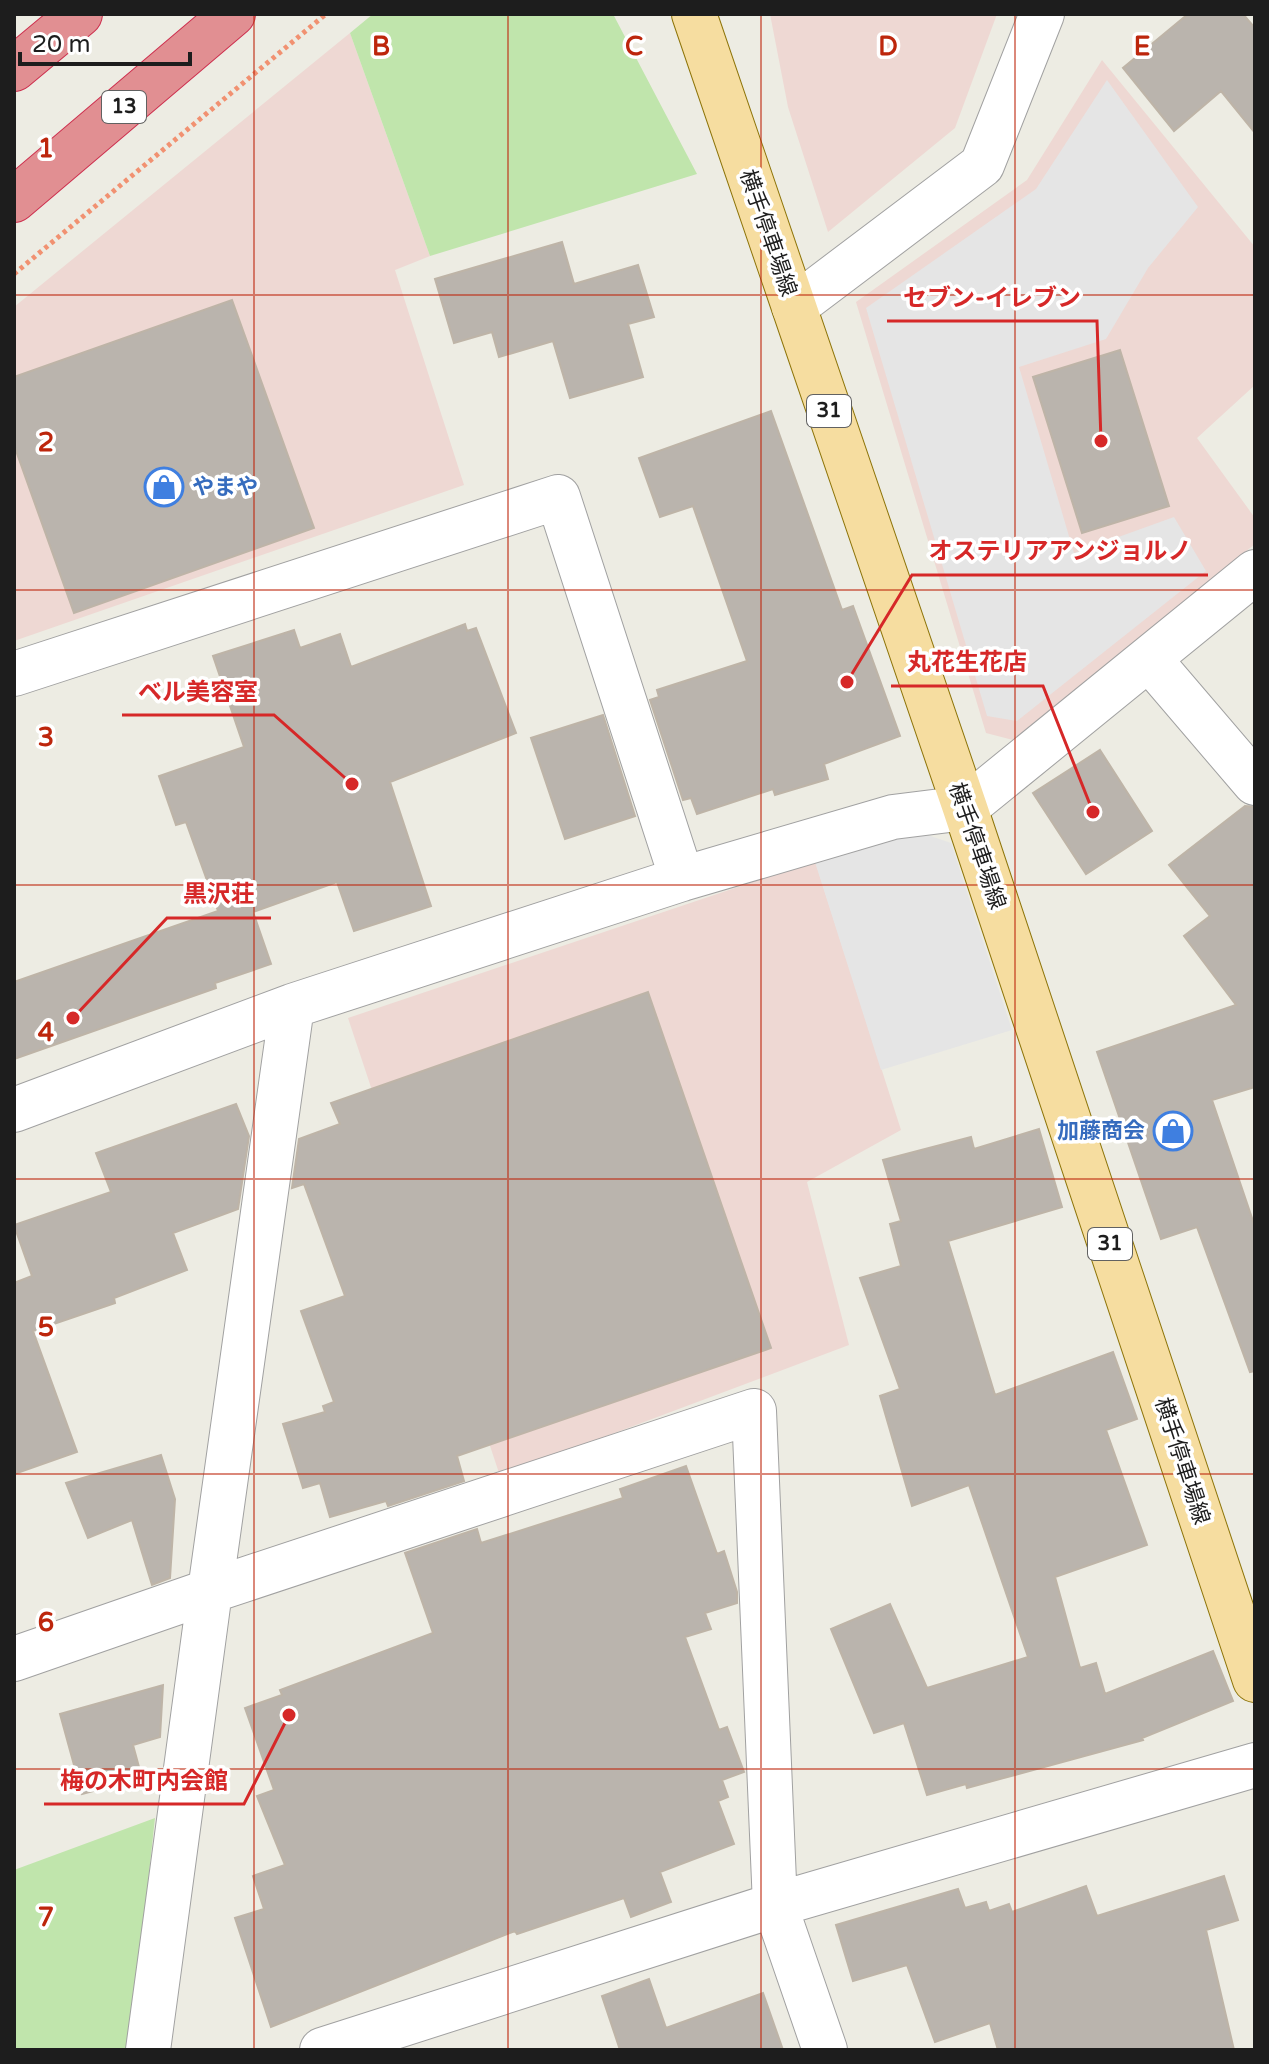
<svg xmlns="http://www.w3.org/2000/svg" width="1269" height="2064" font-family="'Varela Round','Noto Sans JP',sans-serif">
  <style>
    .commercial { fill: #eed8d3 }
    .grass { fill: #c0e5ac }
    .parking { fill: #e5e5e5 }
    .building { fill: #bab4ad; stroke: #beb4a7; stroke-width: 2 }
    .lines { fill: none; stroke-linecap: round; stroke-linejoin: round }
    .minor-casing { stroke: #a1a1a1; stroke-width: 46 }
    .major-casing { stroke: #8d7409; stroke-width: 46 }
    .highway-casing { stroke: #cd2f4e; stroke-width: 46 }
    .path { stroke: #f19171; stroke-width: 5; stroke-dasharray: 4 4; stroke-linecap: butt }
    .minor { stroke: #fff; stroke-width: 44 }
    .major { stroke: #f6dda0; stroke-width: 44 }
    .highway { stroke: #e18f92; stroke-width: 44 }
    .grid { fill: none; stroke: #bd260c; stroke-width: 2; stroke-opacity: 0.55 }
    .labels { text-anchor: middle; dominant-baseline: central; stroke-width: 7; stroke-linejoin: round; paint-order: stroke }
    .shield { fill: #fff; stroke: #616161; stroke-width: 2 }
    .shield-label { font-size: 20px; font-weight: bold; fill: #1d1d1d }
    .street-label { font-size: 22px; fill: #1d1d1d; stroke: #fff }
    .shop-label { font-size: 22px; font-weight: bold; fill: #366cbe; stroke: #fff; text-anchor: start }
    .grid-label { font-size: 26px; text-anchor: middle; font-weight: bold; fill: #bd260c; stroke: #fff; stroke-width: 7; stroke-linejoin: round; paint-order: stroke }
    .leader { fill: none; stroke: #d62828; stroke-width: 3 }
    .callout-dot { fill: #d62828; stroke: #fff; stroke-width: 3 }
    .callout-label { font-size: 24px; text-anchor: middle; font-weight: bold; fill: #d62828; stroke: #fff; stroke-width: 7; stroke-linejoin: round; paint-order: stroke }
  </style>
  <rect width="100%" height="100%" fill="#edece3"/>
  <path class="commercial" d="M 770,14 L 997,14 L 955,128 L 828,232 L 788,107 Z
    M 350,33 L 430,256 L 395,270 L 464,485 L 14,641 L 14,307 Z
    M 1102,60 L 1255,247 L 1255,385 L 1197,438 L 1255,518 L 1255,544 L 1013,740 L 986,733 L 856,302 L 1027,180 Z
    M 815,861 L 901,1130 L 807,1182 L 849,1345 L 500,1476 L 348,1018 Z"/>
  <path class="grass" d="M 373,14 L 613,14 L 697,174 L 430,256 L 350,33 Z
    M 155,1818 L 130,2050 L 14,2050 L 14,1870 Z"/>
  <path class="parking" d="M 1107,80 L 1198,207 L 1148,268 L 1106,339 L 1019,367 L 1074,553 L 1174,517 L 1206,571 L 1017,721 L 987,716 L 866,308 L 1036,189 Z
    M 916,831 L 951,843 L 1012,1030 L 881,1070 L 815,862 Z"/>
  <path class="building" d="M 1188,14 L 1243,14 L 1255,28 L 1255,133 L 1221,91 L 1174,131 L 1123,68 Z
    M 562,242 L 574,284 L 638,265 L 654,317 L 628,324 L 643,377 L 570,398 L 553,341 L 499,357 L 492,332 L 454,343 L 435,279 Z
    M 232,300 L 314,528 L 74,613 L 14,445 L 14,377 Z
    M 1120,350 L 1169,506 L 1082,533 L 1033,377 Z
    M 771,411 L 842,610 L 853,606 L 900,736 L 824,764 L 828,779 L 775,795 L 773,789 L 697,814 L 691,798 L 683,800 L 650,700 L 659,697 L 657,690 L 747,661 L 693,506 L 660,517 L 639,458 Z
    M 465,624 L 467,631 L 476,628 L 516,733 L 390,782 L 431,906 L 354,931 L 337,882 L 253,912 L 271,964 L 215,983 L 216,988 L 14,1059 L 14,982 L 218,911 L 186,822 L 176,825 L 159,776 L 244,747 L 213,656 L 294,630 L 300,648 L 340,634 L 351,667 Z
    M 603,715 L 635,816 L 565,839 L 531,738 Z
    M 1100,750 L 1152,831 L 1086,874 L 1033,793 Z
    M 1245,806 L 1255,807 L 1255,1087 L 1212,1100 L 1255,1227 L 1255,1371 L 1250,1372 L 1197,1227 L 1161,1239 L 1097,1052 L 1236,1005 L 1184,936 L 1210,916 L 1169,865 Z
    M 648,992 L 771,1348 L 457,1456 L 464,1481 L 388,1506 L 386,1501 L 330,1517 L 320,1483 L 303,1488 L 283,1424 L 325,1412 L 323,1406 L 334,1402 L 301,1311 L 345,1296 L 304,1184 L 292,1188 L 299,1139 L 340,1124 L 331,1103 Z
    M 236,1104 L 249,1136 L 238,1209 L 173,1233 L 187,1270 L 114,1298 L 115,1303 L 33,1331 L 77,1452 L 14,1474 L 14,1283 L 32,1276 L 14,1225 L 111,1192 L 96,1153 Z
    M 1039,1129 L 1062,1207 L 948,1241 L 995,1395 L 1113,1352 L 1137,1419 L 1106,1430 L 1147,1545 L 1055,1577 L 1080,1668 L 1096,1663 L 1105,1694 L 1213,1651 L 1233,1701 L 1142,1738 L 1143,1740 L 967,1788 L 966,1784 L 927,1795 L 904,1723 L 874,1733 L 831,1629 L 890,1604 L 927,1688 L 1028,1657 L 969,1485 L 912,1506 L 880,1396 L 900,1389 L 860,1278 L 901,1266 L 890,1224 L 901,1221 L 883,1160 L 971,1137 L 974,1149 Z
    M 161,1455 L 175,1499 L 170,1578 L 152,1585 L 132,1520 L 88,1538 L 66,1483 Z
    M 686,1466 L 717,1554 L 724,1551 L 737,1592 L 737,1603 L 705,1613 L 711,1629 L 685,1637 L 719,1730 L 727,1727 L 744,1772 L 722,1780 L 728,1797 L 718,1801 L 734,1844 L 660,1872 L 671,1902 L 631,1917 L 624,1898 L 517,1934 L 515,1931 L 271,2027 L 235,1918 L 264,1909 L 253,1876 L 285,1865 L 257,1796 L 274,1790 L 245,1708 L 282,1695 L 280,1690 L 433,1633 L 405,1553 L 477,1529 L 481,1543 L 623,1498 L 620,1489 Z
    M 163,1685 L 160,1737 L 133,1745 L 142,1778 L 82,1794 L 60,1714 Z
    M 1224,1876 L 1238,1920 L 1206,1930 L 1234,2050 L 998,2050 L 990,2023 L 935,2042 L 907,1965 L 853,1981 L 836,1925 L 958,1889 L 965,1908 L 986,1902 L 989,1911 L 1009,1904 L 1012,1912 L 1086,1886 L 1097,1916 Z
    M 649,1979 L 666,2028 L 763,1993 L 783,2050 L 620,2050 L 602,1996 Z"/>
  <g class="lines">
    <g class="minor-casing">
      <path id="minor" d="M 794,307 L 982,165 L 1042,14
        M 1149,659 L 1255,783
        M 14,674 L 558,497 L 682,879
        M 14,1110 L 292,1006 L 682,879 L 893,817 L 965,808 L 1255,572
        M 14,1659 L 210,1591 L 754,1411 L 775,1905 L 825,2050
        M 148,2050 L 210,1591 L 292,1006
        M 322,2050 L 775,1905 L 1255,1765"/>
    </g>
    <g class="major-casing">
      <path id="major" d="M 694,14 L 965,808 L 1255,1680"/>
    </g>
    <g class="highway-casing">
      <path id="highway" d="M 14,69 L 80,14
        M 14,200 L 233,14"/>
    </g>
    <path class="path" d="M 14,274 L 326,14"/>
    <use href="#minor" class="minor"/>
    <use href="#major" class="major"/>
    <use href="#highway" class="highway"/>
  </g>
  <path class="grid" d="M 254,14 L 254,2050M 508,14 L 508,2050M 761,14 L 761,2050M 1015,14 L 1015,2050M 14,295 L 1255,295M 14,590 L 1255,590M 14,885 L 1255,885M 14,1179 L 1255,1179M 14,1474 L 1255,1474M 14,1769 L 1255,1769"/>
  <defs>
    <g id="shop-ring" transform="scale(2)"><circle r="9.5" fill="#fff" stroke="#3f7fe0" stroke-width="1.5"/><path d="M-5-2.5h2.3a2.7 3.5 0 0 1 5.4 0H5L5.5 6h-11ZM-1.5-2.5h3a1.5 2.3 0 0 0-3 0Z" fill="#3f7fe0"/></g>
  </defs>
  <g fill-rule="evenodd">
    <use href="#shop-ring" x="164" y="487"/>
    <use href="#shop-ring" x="1173" y="1131"/>
  </g>
  <g class="labels">
    <g class="shield">
      <rect x="102" y="91" width="44" height="32" rx="6"/>
      <rect x="807" y="395" width="44" height="32" rx="6"/>
      <rect x="1088" y="1228" width="44" height="32" rx="6"/>
    </g>
    <g class="shield-label">
      <text x="124" y="107">13</text>
      <text x="829" y="411">31</text>
      <text x="1110" y="1244">31</text>
    </g>
    <g class="street-label">
      <text transform="translate(768 233) rotate(71)">横手停車場線</text>
      <text transform="translate(977 846) rotate(71)">横手停車場線</text>
      <text transform="translate(1182 1461) rotate(72)">横手停車場線</text>
    </g>
    <g class="shop-label">
      <text x="192" y="487">やまや</text>
      <text x="1145" y="1131" text-anchor="end">加藤商会</text>
    </g>
  </g>
  <g class="grid-label">
    <text x="381" y="55">B</text>
    <text x="634" y="55">C</text>
    <text x="888" y="55">D</text>
    <text x="1142" y="55">E</text>
    <text x="46" y="157">1</text>
    <text x="46" y="451">2</text>
    <text x="46" y="746">3</text>
    <text x="46" y="1041">4</text>
    <text x="46" y="1336">5</text>
    <text x="46" y="1631">6</text>
    <text x="46" y="1926">7</text>
  </g>
  <path class="leader" d="M1101 441L1097 321H887M847 682L912 575H1208M1093 812L1043 686H891M352 784L274 715H122M73 1018L167 918H271M289 1715L244 1804H44"/>
  <g class="callout-dot">
    <circle cx="1101" cy="441" r="8"/>
    <circle cx="847" cy="682" r="8"/>
    <circle cx="1093" cy="812" r="8"/>
    <circle cx="352" cy="784" r="8"/>
    <circle cx="73" cy="1018" r="8"/>
    <circle cx="289" cy="1715" r="8"/>
  </g>
  <g class="callout-label">
    <text x="992" y="306">セブン-イレブン</text>
    <text x="1060" y="559">オステリアアンジョルノ</text>
    <text x="967" y="670">丸花生花店</text>
    <text x="198" y="700">ベル美容室</text>
    <text x="219" y="902">黒沢荘</text>
    <text x="144" y="1789">梅の木町内会館</text>
  </g>
  <rect width="1269" height="2064" fill="none" stroke="#1d1d1d" stroke-width="32"/>
  <path d="M20 52v12h170v-12" fill="none" stroke="#1d1d1d" stroke-width="4"/>
  <text x="32" y="52" font-size="24" fill="#1d1d1d" stroke="#ffffff" stroke-width="6" paint-order="stroke">20 m</text>
</svg>
